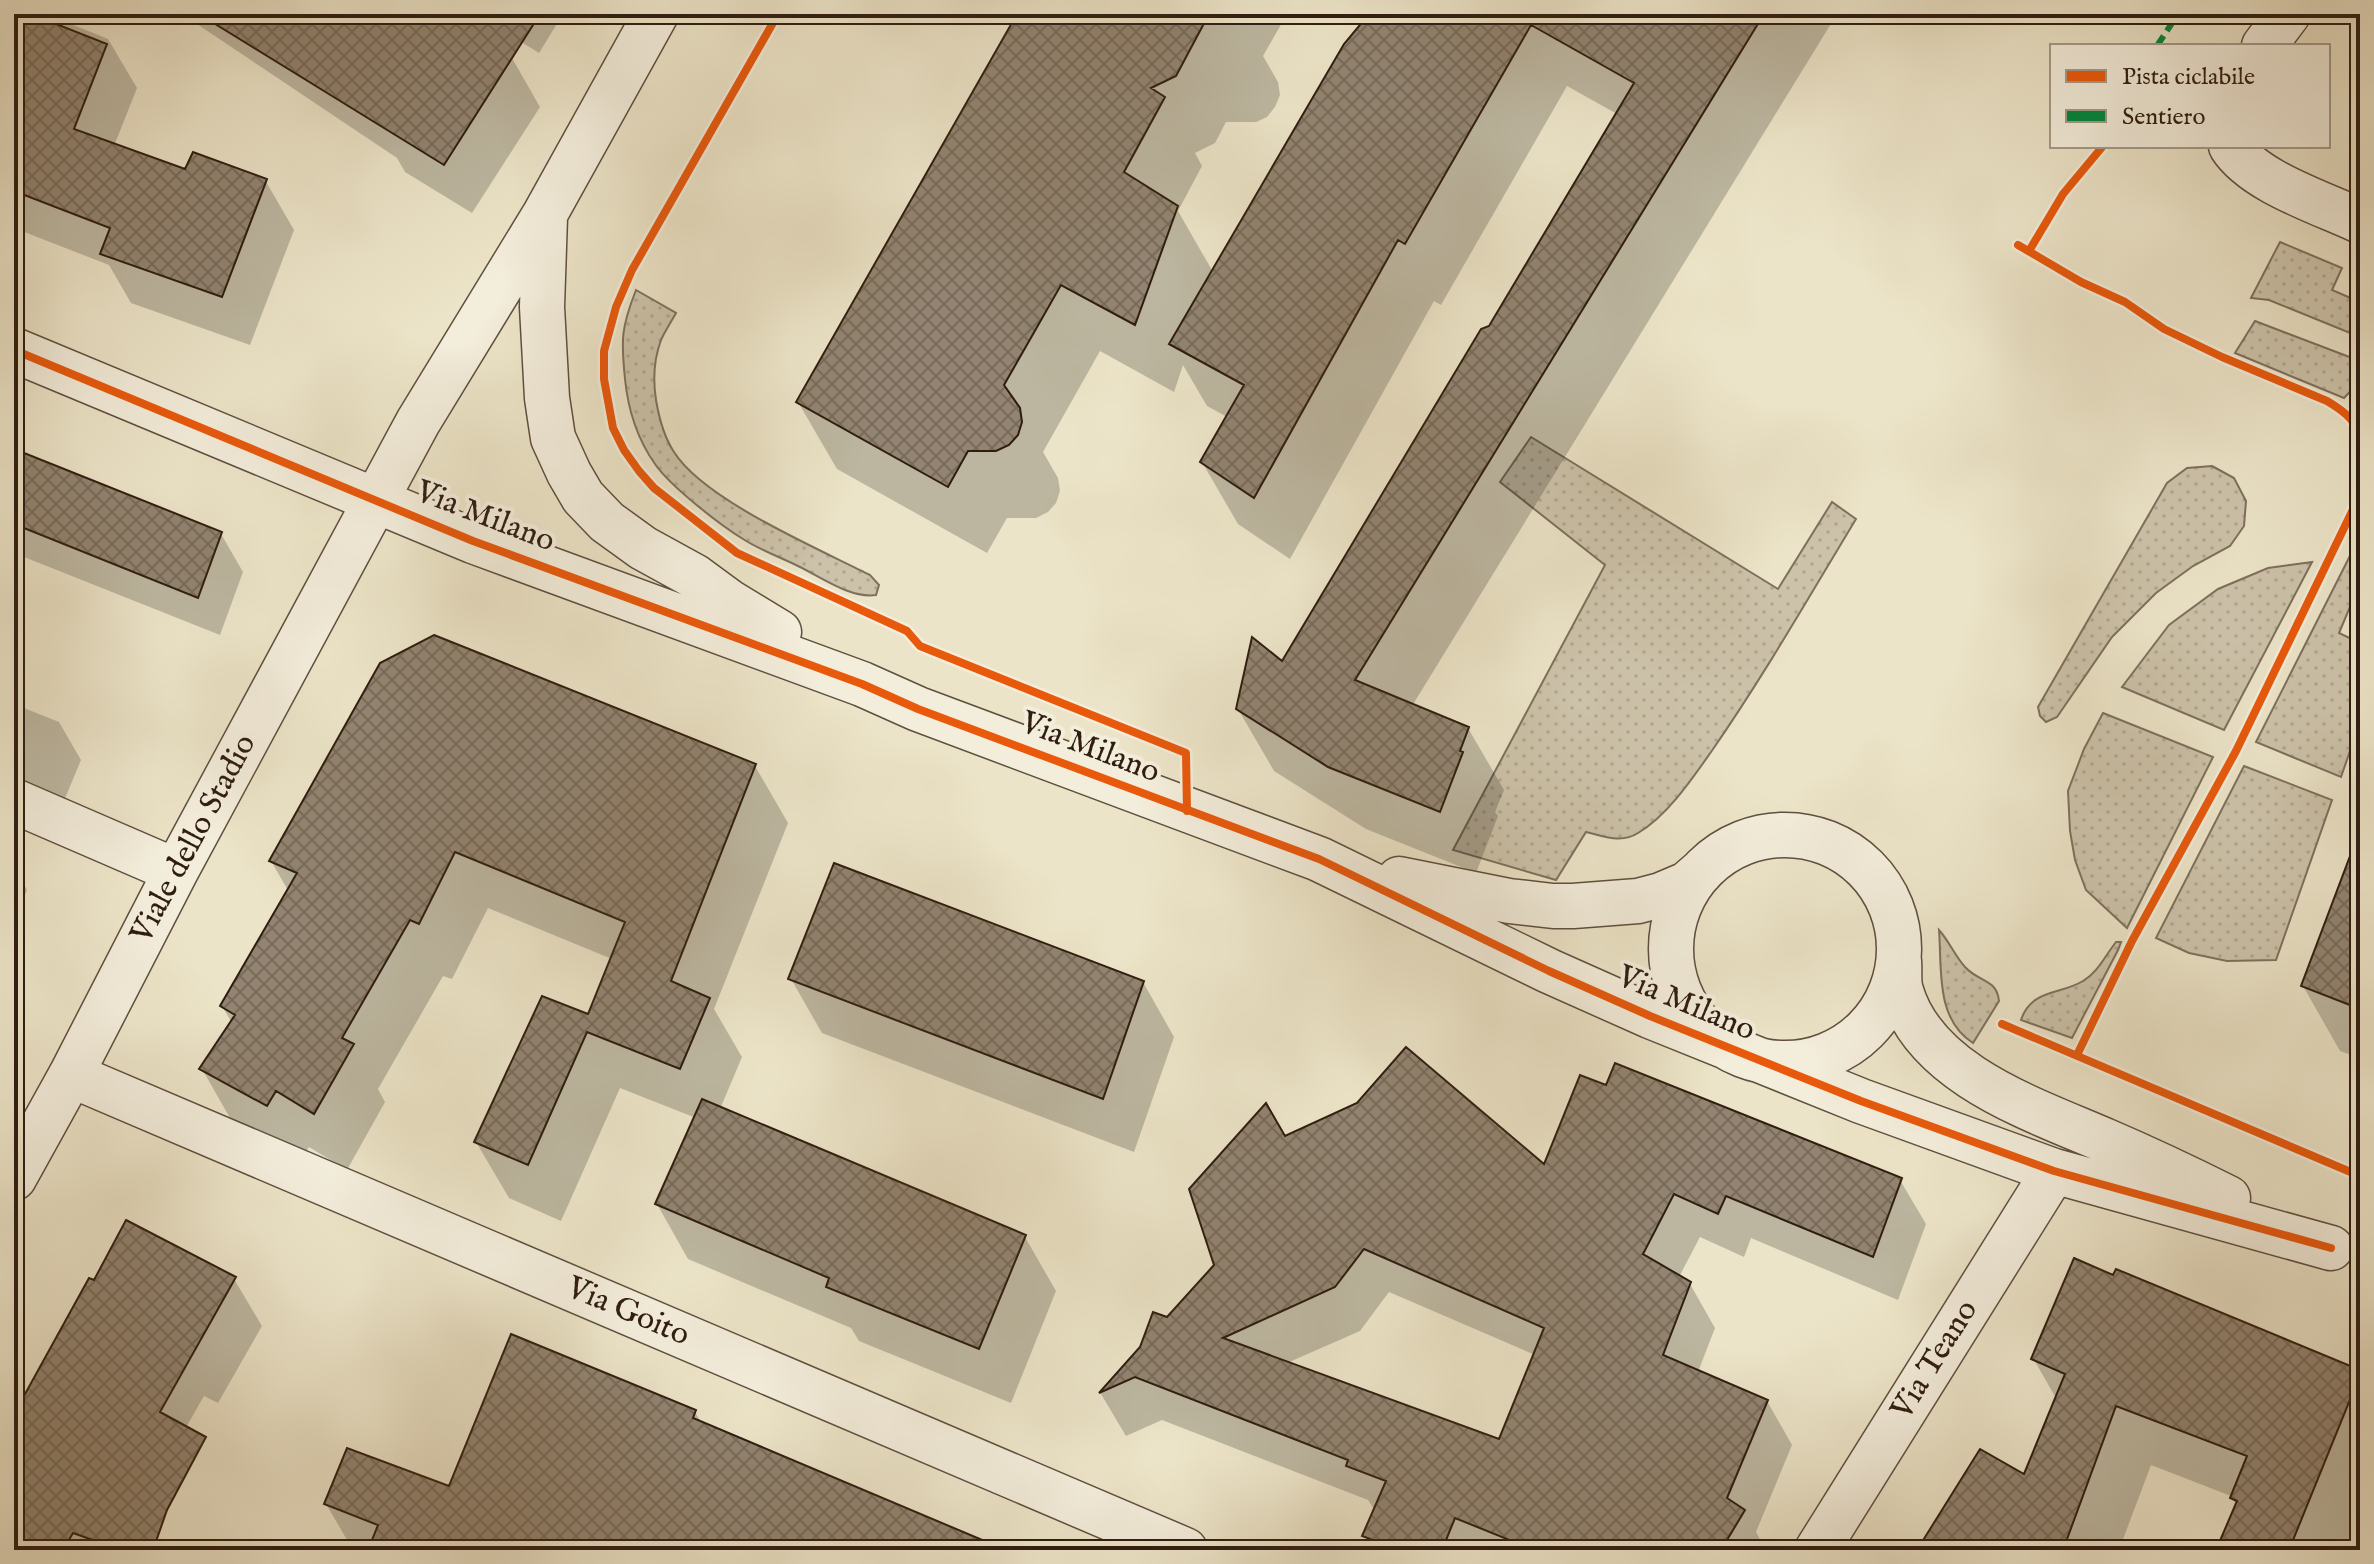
<svg xmlns="http://www.w3.org/2000/svg" width="2374" height="1564" font-family="'IM FELL English',serif">
  <style>
    .grass { fill: url(#grass-dots); stroke: #7e705d; stroke-width: 2 }
    .shadow { fill: #0003; fill-rule: evenodd }
    .building { fill: url(#building-cross-hatch); stroke: #301d11; stroke-width: 2; fill-rule: evenodd }
    .lines { fill: none; stroke-linecap: round; stroke-linejoin: round }
    .minor-casing { stroke: #5f4f3f; stroke-width: 47 }
    .minor { stroke: #f3eddb; stroke-width: 44 }
    .quiet { stroke: #00873e; stroke-width: 6; stroke-dasharray: 12 6; stroke-linecap: butt }
    .cycleway-casing { stroke: #f3eddb; stroke-width: 13 }
    .cycleway { stroke: #e8590c; stroke-width: 8 }
    .labels { text-anchor: middle; dominant-baseline: central; stroke-width: 8; stroke-linejoin: round; paint-order: stroke }
    .street-label { font-size: 32px; fill: #301d11; stroke: #f3eddb }
  </style>
  <defs>
    <pattern id="grass-dots" width="8" height="8" patternUnits="userSpaceOnUse" patternTransform="scale(2)"><rect width="8" height="8" fill="#ccc2a9"/><path d="M2 2h.1M6 6h.1" fill="none" stroke="#b0a690" stroke-width="1.8" stroke-linecap="round"/></pattern>
    <pattern id="building-cross-hatch" width="8" height="8" patternUnits="userSpaceOnUse" patternTransform="scale(2)"><rect width="8" height="8" fill="#928470"/><path d="M0 0l8 8M0 8l8-8" fill="none" stroke="#786b5b"/></pattern>
  </defs>
  <rect width="100%" height="100%" fill="#ece4c8"/>
  <filter id="stains"><feTurbulence type="fractalNoise" baseFrequency=".0025" numOctaves="4"/><feColorMatrix values="0 0 0 0 .2 0 0 0 0 .09 0 0 0 0 .02 0 0 0 .5 -.17"/></filter>
  <radialGradient id="worn" r=".72"><stop offset=".6" stop-color="#630" stop-opacity="0"/><stop offset="1" stop-color="#630" stop-opacity=".3"/></radialGradient>
  <path class="grass" d="M 2280,242 L 2342,268 L 2332,290 L 2360,302 L 2360,337 L 2269,300 L 2251,298 Z
    M 636,290 L 676,313 C 671,322 665,331 661,340 C 654,359 653,381 656,400 C 659,418 664,437 674,452 C 704,500 819,549 870,575 L 879,585 L 876,595 C 851,599 821,577 798,566 C 780,557 760,550 743,539 C 720,525 670,486 655,464 C 638,440 628,409 625,379 C 621,340 621,328 636,290 Z
    M 2255,321 L 2360,361 L 2360,381 L 2344,398 L 2235,353 Z
    M 1531,437 L 1778,589 L 1832,502 L 1856,519 C 1809,597 1763,677 1711,752 C 1692,779 1667,816 1638,833 C 1621,844 1604,836 1586,832 L 1556,880 L 1453,850 L 1605,565 L 1500,482 Z
    M 2212,466 L 2234,478 L 2246,501 L 2244,526 L 2230,546 L 2193,566 L 2156,593 L 2112,637 L 2057,717 L 2046,722 L 2040,716 L 2038,707 L 2167,483 L 2187,468 Z
    M 2360,536 L 2360,583 L 2339,633 L 2360,643 L 2360,722 L 2341,777 L 2256,742 Z
    M 2312,562 L 2224,730 L 2122,687 L 2169,625 L 2218,589 L 2268,568 Z
    M 2103,713 L 2213,757 L 2127,928 L 2086,890 L 2075,860 L 2070,831 L 2068,791 L 2084,749 Z
    M 2244,766 L 2332,800 L 2276,960 L 2227,961 L 2189,953 L 2156,938 Z
    M 1939,930 C 1949,941 1955,956 1965,967 C 1980,983 1997,979 1999,1001 L 1973,1043 C 1935,1019 1942,968 1939,930 Z
    M 2116,942 L 2121,942 L 2118,950 L 2072,1038 L 2021,1020 C 2031,989 2060,995 2083,981 C 2098,972 2105,956 2116,942 Z"/>
  <path class="shadow" d="M 14,14 L 46,14 L 108,39 L 137,88 L 114,146 L 186,172 L 265,180 L 294,230 L 250,345 L 131,303 L 109,265 L 14,228 Z
    M 182,14 L 443,14 L 512,58 L 540,107 L 472,213 L 405,172 L 397,158 Z
    M 491,14 L 563,14 L 539,53 L 499,28 Z
    M 1020,14 L 1287,14 L 1263,56 L 1278,82 L 1280,95 L 1275,107 L 1267,117 L 1256,122 L 1226,122 L 1215,143 L 1195,153 L 1202,166 L 1178,211 L 1213,272 L 1372,14 L 1837,14 L 1412,706 L 1468,728 L 1504,790 L 1495,812 L 1498,816 L 1476,873 L 1366,829 L 1274,771 L 1238,709 L 1283,664 L 1490,327 L 1617,114 L 1567,86 L 1441,305 L 1434,301 L 1290,559 L 1238,524 L 1202,462 L 1227,417 L 1207,406 L 1183,365 L 1174,392 L 1100,351 L 1043,452 L 1058,478 L 1060,491 L 1056,503 L 1048,512 L 1036,518 L 1007,518 L 987,553 L 837,469 L 798,402 Z
    M 14,452 L 221,534 L 243,572 L 220,635 L 14,553 Z
    M 14,704 L 59,722 L 81,760 L 56,820 L 20,820 L 14,827 Z
    M 755,766 L 788,823 L 714,1009 L 742,1057 L 720,1109 L 1025,1237 L 1056,1291 L 1011,1403 L 859,1341 L 851,1328 L 688,1259 L 657,1204 L 696,1118 L 620,1088 L 561,1221 L 509,1198 L 476,1142 L 589,1017 L 612,959 L 488,908 L 452,979 L 443,976 L 378,1089 L 385,1102 L 347,1170 L 309,1147 L 300,1162 L 234,1125 L 202,1069 L 232,1023 L 222,1006 L 289,892 L 271,861 Z
    M 2360,836 L 2360,1058 L 2340,1051 L 2303,986 Z
    M 14,867 L 27,890 L 14,923 Z
    M 791,979 L 1143,982 L 1174,1037 L 1134,1152 L 822,1033 Z
    M 1285,1139 L 1545,1168 L 1900,1180 L 1926,1224 L 1898,1300 L 1751,1238 L 1744,1257 L 1700,1237 L 1679,1277 L 1690,1284 L 1715,1328 L 1698,1372 L 1767,1401 L 1792,1445 L 1756,1532 L 1766,1550 L 1373,1550 L 1365,1536 L 1375,1511 L 1368,1500 L 1162,1420 L 1126,1436 L 1101,1394 L 1216,1266 ZM 1389,1292 L 1535,1355 L 1500,1441 L 1287,1363 L 1360,1331 Z
    M 234,1279 L 262,1326 L 218,1403 L 204,1396 L 116,1550 L 14,1550 L 14,1418 Z
    M 2033,1358 L 2360,1372 L 2360,1550 L 2218,1550 L 2237,1506 L 2231,1496 L 2151,1465 L 2119,1550 L 1920,1550 L 2025,1477 L 2057,1400 Z
    M 695,1412 L 702,1424 L 974,1550 L 353,1550 L 326,1504 L 450,1489 Z"/>
  <path class="building" d="M 14,14 L 31,14 L 107,44 L 74,129 L 185,169 L 193,152 L 267,179 L 222,297 L 100,254 L 110,228 L 14,191 Z
    M 199,14 L 540,14 L 444,165 Z
    M 1017,14 L 1209,14 L 1176,76 L 1151,88 L 1165,97 L 1124,172 L 1178,206 L 1135,325 L 1061,285 L 1004,385 L 1020,408 L 1022,422 L 1018,435 L 1009,445 L 996,451 L 968,451 L 948,487 L 796,402 Z
    M 1369,14 L 1764,14 L 1355,680 L 1469,727 L 1460,751 L 1463,752 L 1440,812 L 1328,767 L 1236,709 L 1252,637 L 1282,661 L 1481,329 L 1489,326 L 1634,83 L 1531,25 L 1405,244 L 1398,240 L 1254,498 L 1200,462 L 1244,385 L 1169,344 L 1344,44 Z
    M 14,449 L 222,532 L 198,598 L 14,524 Z
    M 434,635 L 756,764 L 671,981 L 710,998 L 680,1069 L 587,1032 L 528,1165 L 474,1142 L 542,996 L 588,1014 L 625,922 L 455,852 L 419,924 L 410,920 L 342,1038 L 354,1044 L 314,1114 L 276,1091 L 267,1106 L 199,1069 L 235,1015 L 220,1006 L 297,873 L 269,861 L 380,663 Z
    M 2355,843 L 2360,844 L 2360,1009 L 2301,986 Z
    M 834,863 L 1144,981 L 1103,1099 L 788,979 Z
    M 1406,1047 L 1544,1164 L 1580,1075 L 1606,1085 L 1615,1063 L 1902,1178 L 1873,1257 L 1726,1196 L 1718,1214 L 1674,1194 L 1643,1254 L 1691,1282 L 1663,1355 L 1768,1400 L 1727,1498 L 1745,1510 L 1721,1550 L 1534,1550 L 1455,1518 L 1442,1550 L 1399,1550 L 1362,1536 L 1386,1481 L 1346,1466 L 1348,1460 L 1135,1377 L 1099,1393 L 1140,1347 L 1153,1312 L 1167,1317 L 1214,1265 L 1189,1189 L 1266,1103 L 1285,1136 L 1357,1103 ZM 1364,1249 L 1544,1328 L 1499,1439 L 1223,1338 L 1335,1287 Z
    M 702,1099 L 1026,1235 L 979,1349 L 826,1287 L 829,1278 L 655,1204 Z
    M 126,1220 L 236,1277 L 160,1412 L 206,1437 L 167,1510 L 153,1550 L 121,1550 L 73,1533 L 63,1550 L 14,1550 L 14,1414 L 89,1278 L 94,1280 Z
    M 2074,1258 L 2113,1275 L 2116,1269 L 2360,1370 L 2360,1375 L 2289,1550 L 2216,1550 L 2237,1501 L 2230,1498 L 2247,1456 L 2116,1406 L 2063,1550 L 1917,1550 L 1980,1449 L 2024,1474 L 2065,1374 L 2031,1359 Z
    M 511,1334 L 696,1410 L 693,1418 L 1006,1550 L 368,1550 L 378,1525 L 324,1504 L 347,1448 L 449,1486 Z"/>
  <g class="lines">
    <g class="minor-casing">
      <path id="minor" d="M 2264,46 L 2288,14
        M 2231,146 C 2254,182 2322,203 2360,221
        M 545,217 L 542,307 L 547,398 L 553,438 L 569,473 L 583,497 L 607,522 L 643,548 L 694,576 L 728,601 L 779,632
        M 14,350 L 473,541 L 862,684 L 918,709 L 1319,859 L 1549,971 L 1650,1016 L 1861,1101 L 2054,1171 L 2331,1248
        M 14,801 L 176,871
        M1671 949a114 114 0 1 1 228 0a114 114 0 1 1-228 0Z
        M 1399,879 L 1509,901 L 1553,906 L 1573,906 L 1638,901 L 1661,895 L 1687,884 L 1702,871
        M 1899,961 C 1900,971 1898,981 1901,991 C 1925,1075 2035,1110 2106,1141 C 2148,1159 2188,1178 2228,1198
        M 71,1075 L 1185,1550
        M 14,1178 L 71,1075 L 176,871 L 418,422 L 545,214 L 656,14
        M 1817,1550 L 2054,1171"/>
    </g>
    <use href="#minor" class="minor"/>
    <path class="quiet" d="M 2157,46 L 2178,14"/>
    <g class="cycleway-casing">
      <path id="cycleway" d="M 778,14 L 632,270 L 616,307 L 604,351 L 604,379 L 613,428 L 624,450 L 639,471 L 654,488 L 737,553 L 907,631 L 920,646 L 1186,753 L 1187,811
        M 2018,245 L 2081,282 L 2125,302 L 2164,329 L 2222,357 L 2327,401 C 2342,410 2353,418 2360,434
        M 2029,251 L 2063,194 L 2103,146
        M 14,350 L 473,541 L 862,684 L 918,709 L 1319,859 L 1549,971 L 1650,1016 L 1861,1101 L 2054,1171 L 2331,1248
        M 2002,1024 L 2360,1176
        M 2077,1055 L 2132,941 L 2236,751 L 2360,495"/>
    </g>
    <use href="#cycleway" class="cycleway"/>
  </g>
  <g class="labels">
    <g class="street-label">
      <text transform="translate(485 517) rotate(21)">Via Milano</text>
      <text transform="translate(1090 748) rotate(21)">Via Milano</text>
      <text transform="translate(194 839) rotate(-62)">Viale dello Stadio</text>
      <text transform="translate(1686 1004) rotate(23)">Via Milano</text>
      <text transform="translate(628 1312) rotate(23)">Via Goito</text>
      <text transform="translate(1935 1360) rotate(-58)">Via Teano</text>
    </g>
  </g>
  <rect width="2374" height="1564" fill="none" stroke="#ece4c8" stroke-width="48"/>
  <rect x="16" y="16" width="2342" height="1532" fill="none" stroke="#301d11" stroke-width="4"/>
  <rect x="24" y="24" width="2326" height="1516" fill="none" stroke="#301d11" stroke-width="2"/>
  <rect x="2050" y="44" width="280" height="104" fill="#f3eddb" stroke="#a59a8a" stroke-width="2"/>
  <rect x="2066" y="70" width="40" height="12" fill="#e8590c" stroke="#a59a8a" stroke-width="2"/>
  <text x="2122" y="84" font-size="24" fill="#301d11">Pista ciclabile</text>
  <rect x="2066" y="110" width="40" height="12" fill="#00873e" stroke="#a59a8a" stroke-width="2"/>
  <text x="2122" y="124" font-size="24" fill="#301d11">Sentiero</text>
  <rect width="100%" height="100%" filter="url(#stains)"/>
  <rect width="100%" height="100%" fill="url(#worn)"/>
</svg>
